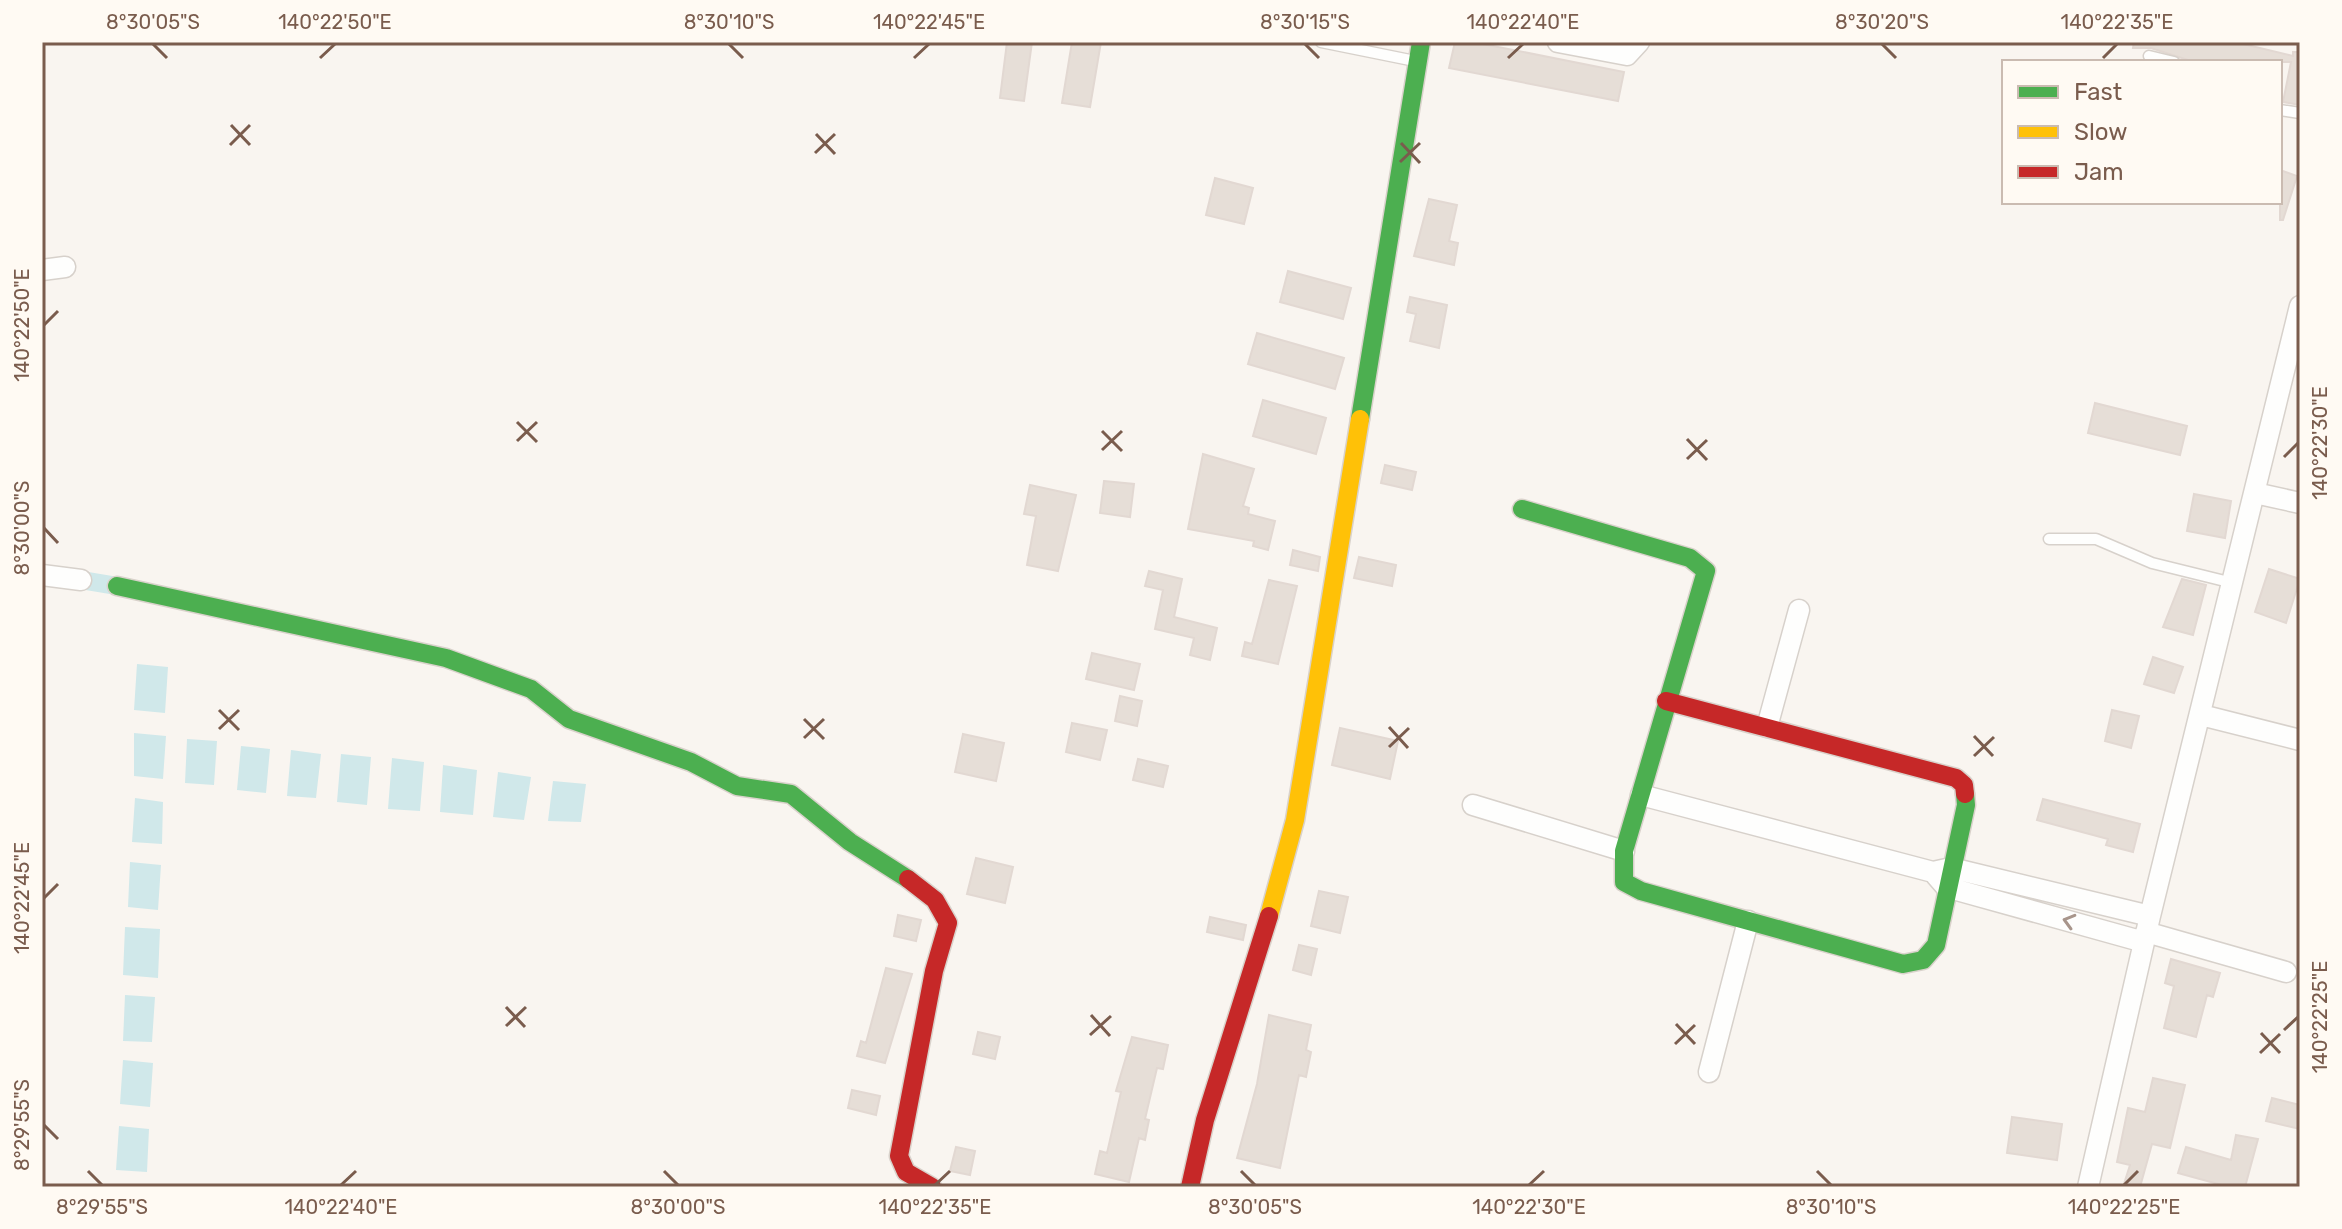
<svg xmlns="http://www.w3.org/2000/svg" width="2342" height="1229" font-family="Rubik,sans-serif">
  <style>
    .water { fill: #d0e8ea }
    .lines { fill: none; stroke-linecap: round; stroke-linejoin: round }
    .canal { stroke: #d0e8ea; stroke-width: 18 }
    .building { fill: #e6ded7; stroke: #e2d8d2; stroke-width: 2 }
    .lane-casing { stroke: #d7d1cb; stroke-width: 13 }
    .street-casing { stroke: #d7d1cb; stroke-width: 23 }
    .fast-casing { stroke: #d9d2cb; stroke-width: 21 }
    .slow-casing { stroke: #d9d2cb; stroke-width: 21 }
    .jam-casing { stroke: #d9d2cb; stroke-width: 21 }
    .lane { stroke: #fefefd; stroke-width: 10 }
    .street { stroke: #fefefd; stroke-width: 20 }
    .fast { stroke: #4caf50; stroke-width: 18 }
    .slow { stroke: #ffc107; stroke-width: 18 }
    .jam { stroke: #c62828; stroke-width: 18 }
    .oneway { stroke: #a8958b }
    .ticks { fill: none; stroke: #7a5c4d; stroke-width: 3 }
    .neatline { fill: none; stroke: #7a5c4d; stroke-width: 3 }
    .ticks-label { font-size: 20px; text-anchor: middle; fill: #7a5c4d }
  </style>
  <rect width="100%" height="100%" fill="#f9f5f0"/>
  <path class="water" d="M 137,664 L 168,667 L 165,713 L 134,710 Z
    M 134,733 L 166,736 L 163,779 L 134,776 Z
    M 187,739 L 217,741 L 214,785 L 185,783 Z
    M 241,746 L 270,749 L 266,793 L 237,790 Z
    M 291,750 L 321,754 L 316,798 L 287,796 Z
    M 341,754 L 371,757 L 367,805 L 337,802 Z
    M 392,758 L 424,762 L 420,811 L 388,809 Z
    M 443,765 L 477,770 L 473,815 L 440,812 Z
    M 498,772 L 531,777 L 524,820 L 493,817 Z
    M 553,781 L 586,784 L 581,822 L 548,821 Z
    M 135,798 L 163,802 L 162,844 L 132,842 Z
    M 130,862 L 161,865 L 158,910 L 128,907 Z
    M 125,927 L 160,929 L 158,978 L 123,975 Z
    M 125,995 L 155,997 L 152,1042 L 123,1041 Z
    M 123,1060 L 153,1063 L 150,1107 L 120,1104 Z
    M 119,1126 L 149,1129 L 147,1172 L 116,1170 Z"/>
  <g class="lines">
    <path class="canal" d="M 81,580 L 117,586"/>
  </g>
  <path class="building" d="M 1007,42 L 1032,42 L 1024,101 L 1000,98 Z
    M 1072,42 L 1101,42 L 1090,107 L 1062,103 Z
    M 1455,42 L 1473,42 L 1624,72 L 1618,101 L 1449,68 Z
    M 2134,42 L 2235,42 L 2293,56 L 2293,52 L 2300,52 L 2300,105 L 2283,102 L 2291,62 L 2194,62 L 2151,48 L 2133,48 Z
    M 2280,170 L 2297,176 L 2283,220 L 2280,220 Z
    M 1215,178 L 1253,188 L 1244,224 L 1206,215 Z
    M 1429,199 L 1457,205 L 1449,241 L 1458,243 L 1454,265 L 1414,256 Z
    M 1288,271 L 1351,288 L 1343,319 L 1280,302 Z
    M 1410,297 L 1447,305 L 1439,348 L 1410,341 L 1416,314 L 1407,312 Z
    M 1257,333 L 1344,358 L 1335,389 L 1248,364 Z
    M 1263,400 L 1326,418 L 1316,454 L 1253,436 Z
    M 2095,403 L 2187,426 L 2180,455 L 2088,433 Z
    M 1203,454 L 1254,469 L 1243,506 L 1249,508 L 1248,514 L 1275,521 L 1268,550 L 1253,546 L 1254,541 L 1188,529 Z
    M 1385,465 L 1416,472 L 1412,490 L 1381,483 Z
    M 1104,481 L 1134,484 L 1130,517 L 1100,513 Z
    M 1030,485 L 1076,495 L 1058,571 L 1027,565 L 1036,516 L 1024,514 Z
    M 2194,494 L 2231,501 L 2225,538 L 2187,531 Z
    M 1293,550 L 1320,557 L 1318,571 L 1290,565 Z
    M 1359,557 L 1396,565 L 1392,586 L 1354,578 Z
    M 2269,569 L 2300,579 L 2286,623 L 2255,612 Z
    M 1149,571 L 1182,579 L 1174,617 L 1217,628 L 1210,660 L 1190,655 L 1194,638 L 1155,629 L 1163,590 L 1145,586 Z
    M 2182,579 L 2206,585 L 2193,635 L 2163,627 Z
    M 1269,580 L 1297,586 L 1278,664 L 1242,656 L 1245,642 L 1252,644 Z
    M 1092,653 L 1140,664 L 1134,690 L 1086,679 Z
    M 2153,657 L 2183,667 L 2174,693 L 2144,684 Z
    M 1120,696 L 1142,701 L 1137,726 L 1115,721 Z
    M 2112,710 L 2139,716 L 2131,748 L 2105,741 Z
    M 1072,723 L 1107,730 L 1100,760 L 1066,752 Z
    M 1340,728 L 1398,741 L 1390,779 L 1332,765 Z
    M 963,734 L 1004,743 L 996,781 L 955,772 Z
    M 1138,759 L 1168,766 L 1163,787 L 1133,780 Z
    M 2043,799 L 2140,824 L 2133,852 L 2106,845 L 2108,839 L 2037,820 Z
    M 976,858 L 1013,867 L 1005,903 L 967,894 Z
    M 1319,891 L 1348,897 L 1340,933 L 1311,926 Z
    M 898,915 L 921,920 L 916,941 L 894,936 Z
    M 1210,917 L 1246,925 L 1243,940 L 1207,932 Z
    M 1299,945 L 1317,949 L 1311,975 L 1293,970 Z
    M 2171,959 L 2220,973 L 2213,997 L 2207,995 L 2196,1037 L 2164,1028 L 2174,986 L 2165,983 Z
    M 886,968 L 912,974 L 885,1063 L 857,1056 L 861,1041 L 866,1043 Z
    M 1269,1015 L 1311,1025 L 1306,1050 L 1311,1052 L 1306,1077 L 1299,1075 L 1280,1168 L 1237,1158 L 1257,1084 Z
    M 978,1032 L 1000,1037 L 995,1059 L 973,1054 Z
    M 1132,1037 L 1168,1045 L 1163,1069 L 1157,1068 L 1145,1119 L 1149,1120 L 1145,1140 L 1139,1138 L 1129,1182 L 1095,1174 L 1100,1151 L 1107,1153 L 1121,1092 L 1116,1091 Z
    M 2153,1078 L 2185,1085 L 2170,1148 L 2152,1144 L 2140,1187 L 2123,1187 L 2130,1165 L 2117,1162 L 2128,1108 L 2145,1112 Z
    M 852,1090 L 880,1096 L 876,1115 L 848,1108 Z
    M 2272,1098 L 2300,1105 L 2300,1129 L 2266,1121 Z
    M 2012,1117 L 2062,1124 L 2057,1160 L 2007,1153 Z
    M 2236,1135 L 2258,1139 L 2245,1187 L 2229,1187 L 2178,1173 L 2186,1147 L 2231,1160 Z
    M 956,1147 L 975,1151 L 970,1175 L 950,1171 Z"/>
  <g class="lines">
    <g class="lane-casing">
      <path id="lane" d="M 1321,42 L 1415,61
        M 2149,56 L 2174,62
        M 2280,110 L 2300,113
        M 2049,539 L 2096,539 L 2152,563 L 2233,583"/>
    </g>
    <g class="street-casing">
      <path id="street" d="M 1558,42 L 1627,55 L 1639,42
        M 42,270 L 65,267
        M 2255,493 L 2300,503
        M 42,575 L 81,580
        M 2201,715 L 2300,740
        M 1767,727 L 1799,610
        M 1641,795 L 1933,872
        M 1473,805 L 1624,851
        M 2146,932 L 2286,972
        M 2144,942 L 1946,887 L 1933,872 L 1951,868 L 2150,916
        M 1709,1072 L 1748,921
        M 2088,1187 L 2150,916 L 2300,306"/>
    </g>
    <g class="fast-casing">
      <path id="fast" d="M 1360,419 L 1421,42
        M 1522,509 L 1690,558 L 1706,571 L 1624,851 L 1624,882 L 1641,891 L 1903,964 L 1923,960 L 1936,945 L 1966,805 L 1965,794
        M 117,586 L 446,658 L 531,689 L 569,719 L 691,762 L 737,786 L 791,794 L 850,842 L 908,879"/>
    </g>
    <g class="slow-casing">
      <path id="slow" d="M 1269,916 L 1295,820 L 1360,419"/>
    </g>
    <g class="jam-casing">
      <path id="jam" d="M 1666,701 L 1956,778 L 1964,785 L 1965,794
        M 908,879 L 935,900 L 948,923 L 934,971 L 899,1156 L 906,1172 L 932,1187
        M 1190,1187 L 1205,1120 L 1269,916"/>
    </g>
    <use href="#lane" class="lane"/>
    <use href="#street" class="street"/>
    <use href="#fast" class="fast"/>
    <use href="#slow" class="slow"/>
    <use href="#jam" class="jam"/>
  </g>
  <defs><path id="oneway-chevron" d="M-2-3.5L2.5 0L-2 3.5" fill="none" stroke-width="1.6" stroke-linecap="round" stroke-linejoin="round" transform="scale(2)"/></defs>
  <use class="oneway" href="#oneway-chevron" transform="translate(2069 921) rotate(-164)"/>
  <path class="ticks" d="M 153,44 L 167,58M 729,44 L 743,58M 1305,44 L 1319,58M 1882,44 L 1896,58M 320,58 L 335,44M 914,58 L 929,44M 1508,58 L 1523,44M 2103,58 L 2117,44M 231,125 L 250,145M 816,134 L 835,154M 1401,143 L 1420,163M 230,145 L 250,125M 815,153 L 835,134M 1400,162 L 1420,143M 44,325 L 58,311M 517,422 L 537,442M 1102,431 L 1122,451M 1687,439 L 1707,460M 517,441 L 537,422M 1102,450 L 1122,431M 2284,457 L 2298,443M 1687,459 L 1707,440M 44,528 L 58,543M 219,710 L 239,730M 804,719 L 824,739M 1389,727 L 1408,748M 219,729 L 239,710M 1974,736 L 1993,756M 804,738 L 824,719M 1389,747 L 1409,728M 1974,756 L 1994,737M 44,898 L 58,884M 506,1007 L 525,1027M 1091,1015 L 1110,1036M 1676,1024 L 1695,1044M 506,1026 L 526,1007M 2284,1030 L 2298,1017M 2261,1033 L 2280,1053M 1090,1035 L 1111,1016M 1675,1044 L 1695,1025M 2260,1053 L 2280,1034M 44,1125 L 58,1139M 88,1171 L 102,1185M 664,1171 L 678,1185M 1241,1171 L 1255,1185M 1817,1171 L 1831,1185M 341,1185 L 356,1171M 935,1185 L 950,1171M 1529,1185 L 1544,1171M 2124,1185 L 2138,1171"/>
  <rect width="2342" height="1229" fill="none" stroke="#fffaf3" stroke-width="88"/>
  <rect x="2002" y="60" width="280" height="144" fill="#fffaf3" stroke="#cabbb1" stroke-width="2"/>
  <rect x="2018" y="86" width="40" height="12" fill="#4caf50" stroke="#cabbb1" stroke-width="2"/>
  <text x="2074" y="100" font-size="24" fill="#7a5c4d">Fast</text>
  <rect x="2018" y="126" width="40" height="12" fill="#ffc107" stroke="#cabbb1" stroke-width="2"/>
  <text x="2074" y="140" font-size="24" fill="#7a5c4d">Slow</text>
  <rect x="2018" y="166" width="40" height="12" fill="#c62828" stroke="#cabbb1" stroke-width="2"/>
  <text x="2074" y="180" font-size="24" fill="#7a5c4d">Jam</text>
  <rect x="44" y="44" width="2254" height="1141" class="neatline"/>
  <g class="ticks-label">
    <text x="153" y="29">8°30'05"S</text>
    <text x="335" y="29">140°22'50"E</text>
    <text x="729" y="29">8°30'10"S</text>
    <text x="929" y="29">140°22'45"E</text>
    <text x="1305" y="29">8°30'15"S</text>
    <text x="1523" y="29">140°22'40"E</text>
    <text x="1882" y="29">8°30'20"S</text>
    <text x="2117" y="29">140°22'35"E</text>
    <text transform="translate(22 325) rotate(-90)" y="7">140°22'50"E</text>
    <text transform="translate(2320 443) rotate(-90)" y="7">140°22'30"E</text>
    <text transform="translate(22 528) rotate(-90)" y="7">8°30'00"S</text>
    <text transform="translate(22 898) rotate(-90)" y="7">140°22'45"E</text>
    <text transform="translate(2320 1017) rotate(-90)" y="7">140°22'25"E</text>
    <text transform="translate(22 1125) rotate(-90)" y="7">8°29'55"S</text>
    <text x="102" y="1214">8°29'55"S</text>
    <text x="341" y="1214">140°22'40"E</text>
    <text x="678" y="1214">8°30'00"S</text>
    <text x="935" y="1214">140°22'35"E</text>
    <text x="1255" y="1214">8°30'05"S</text>
    <text x="1529" y="1214">140°22'30"E</text>
    <text x="1831" y="1214">8°30'10"S</text>
    <text x="2124" y="1214">140°22'25"E</text>
  </g>
</svg>
